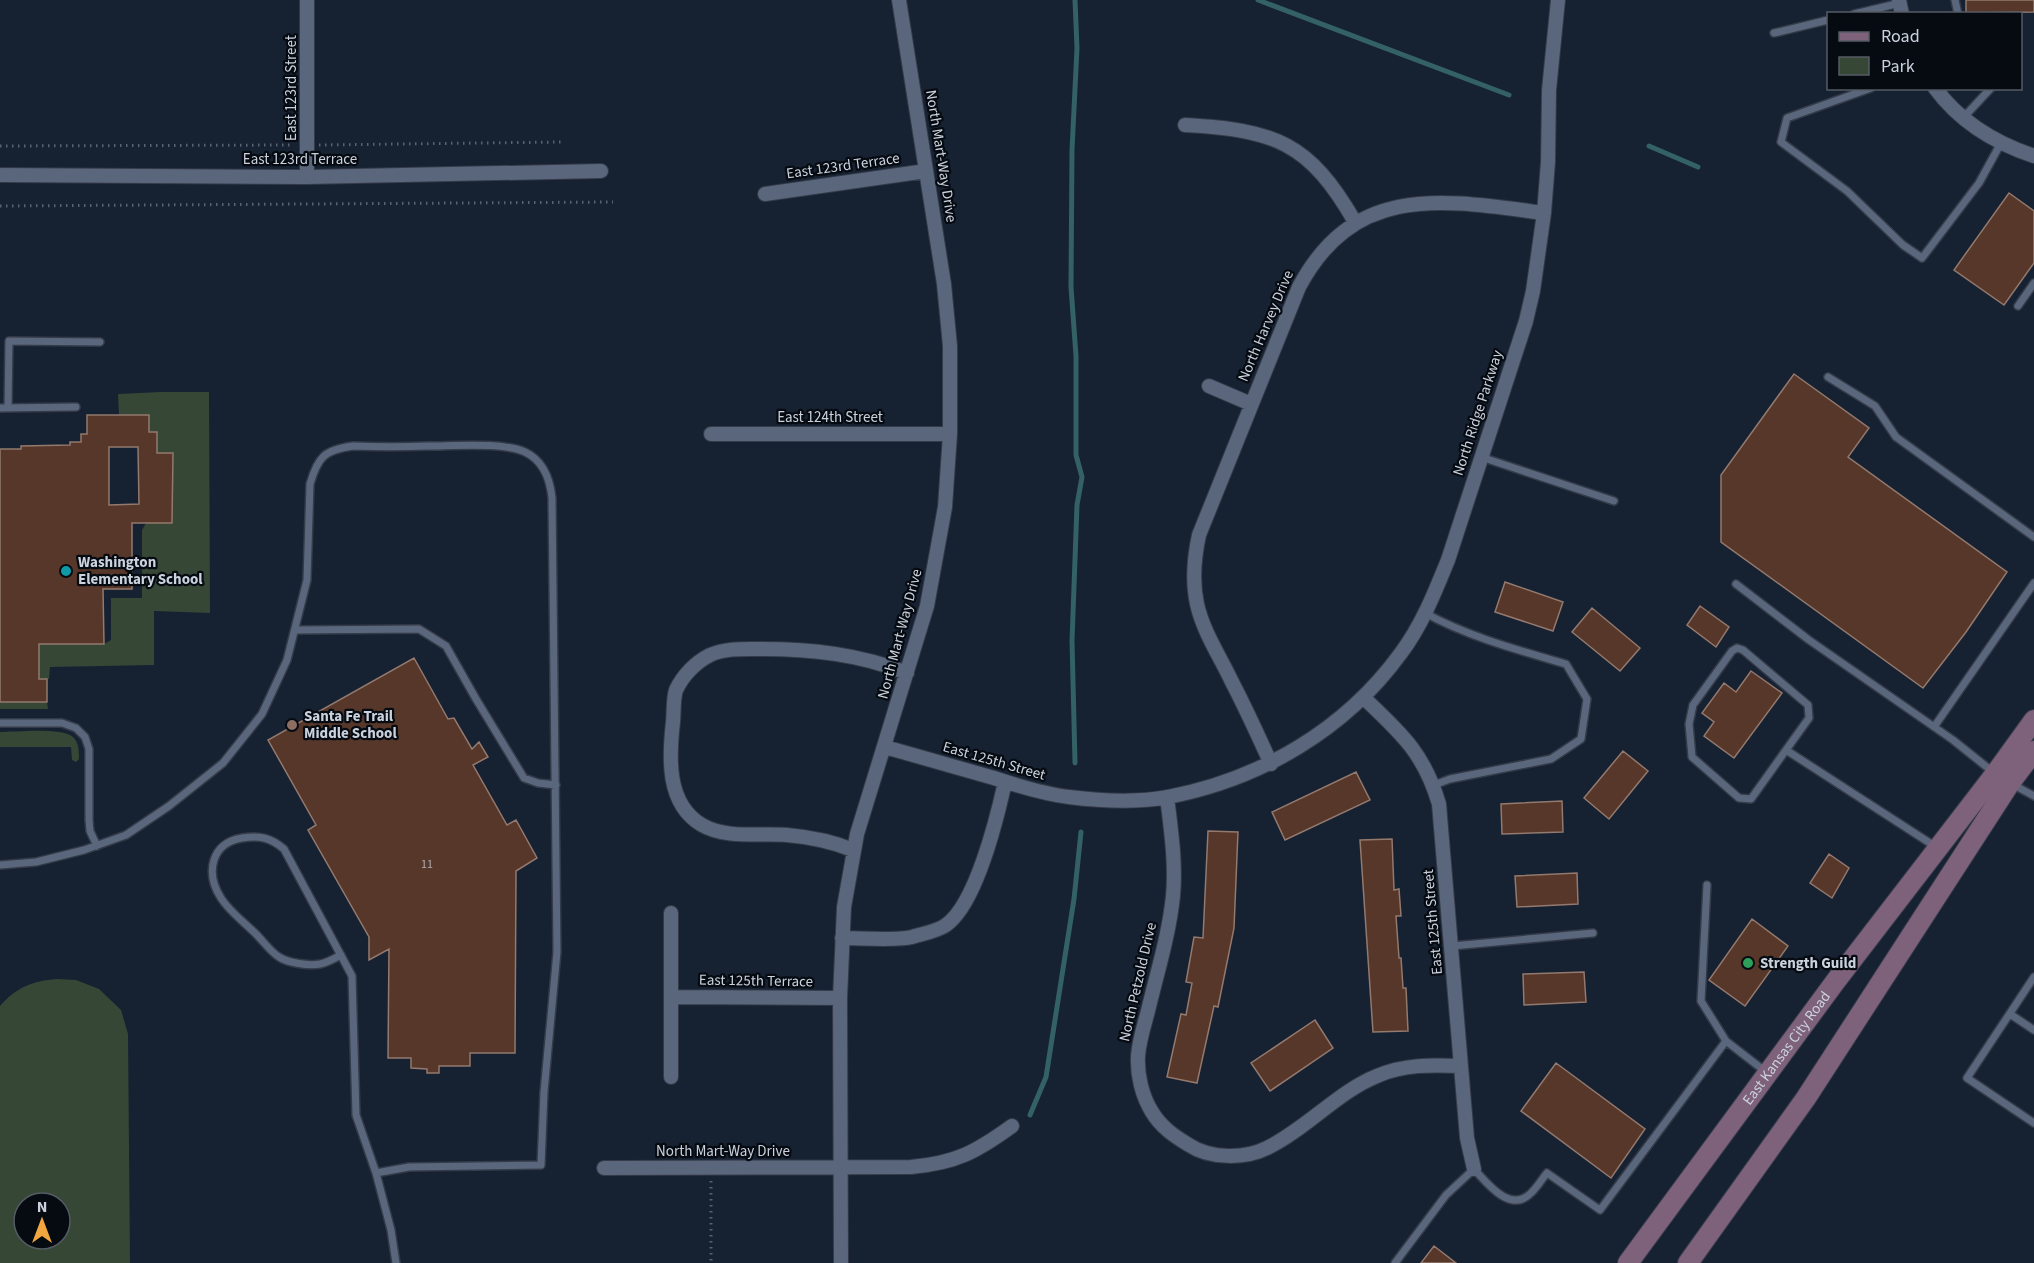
<svg xmlns="http://www.w3.org/2000/svg" width="2034" height="1263" font-family="'Source Sans 3',sans-serif">
  <style>
    .green { fill: #364736; fill-rule: evenodd }
    .lines { fill: none; stroke-linecap: round; stroke-linejoin: round }
    .stream { stroke: #336164; stroke-width: 5 }
    .building { fill: #563729; stroke: #93796e; stroke-width: 1.5; fill-rule: evenodd }
    .lane-casing { stroke: #333a48; stroke-width: 10 }
    .street-casing { stroke: #333a48; stroke-width: 16 }
    .secondary-casing { stroke: #333a48; stroke-width: 22 }
    .path { stroke: #596271; stroke-width: 3; stroke-dasharray: 1.5 4.5; stroke-linecap: butt }
    .lane { stroke: #59667b; stroke-width: 7 }
    .street { stroke: #59667b; stroke-width: 14 }
    .secondary { stroke: #7e617a; stroke-width: 20 }
    .culture-dot { fill: #0f9aa8; stroke: #060b12; stroke-width: 2 }
    .education-dot { fill: #8d6e63; stroke: #060b12; stroke-width: 2 }
    .leisure-dot { fill: #2e9e5b; stroke: #060b12; stroke-width: 2 }
    .labels { text-anchor: middle; dominant-baseline: central; stroke-width: 4.5; stroke-linejoin: round; paint-order: stroke }
    .number-label { font-size: 12px; fill: #aeabb1 }
    .street-label { font-size: 15px; fill: #cbd2de; stroke: #060b12 }
    .poi-label { font-size: 15px; font-weight: bold; fill: #cbd2de; stroke: #060b12; text-anchor: start }
  </style>
  <rect width="100%" height="100%" fill="#162132"/>
  <path class="green" d="M 160,392 L 209,392 L 210,613 L 154,611 L 154,665 L 50,667 L 49,679 L 39,679 L 39,644 L 104,644 L 111,640 L 111,598 L 142,598 L 142,530 L 146,523 L 172,523 L 173,453 L 157,453 L 149,432 L 149,416 L 119,415 L 118,394 Z
    M 0,702 L 47,702 L 48,709 L 0,709 Z
    M 0,732 C 15,732 62,727 73,737 C 79,743 79,751 79,759 L 76,762 L 72,760 L 71,747 L 0,747 Z
    M 57,979 L 76,980 L 99,989 L 121,1010 L 128,1034 L 130,1263 L 0,1263 L 0,1006 C 17,987 32,981 57,979 ZM 24,1203 L 60,1203 L 60,1239 L 24,1239 Z"/>
  <g class="lines">
    <path class="stream" d="M 1075,0 L 1077,48 L 1072,150 L 1071,287 L 1076,356 L 1076,455 L 1082,477 L 1077,505 L 1072,641 L 1075,763
      M 1258,0 L 1509,95
      M 1649,146 L 1698,167
      M 1030,1115 L 1046,1077 L 1074,899 L 1081,832"/>
  </g>
  <path class="building" d="M 1966,0 L 2034,0 L 2034,12 L 1966,13 Z
    M 2009,193 L 2034,211 L 2034,263 L 2004,305 L 1954,270 Z
    M 1794,374 L 1869,428 L 1848,457 L 2007,572 L 1966,632 L 1923,688 L 1721,542 L 1721,475 Z
    M 87,415 L 149,415 L 149,432 L 157,432 L 157,453 L 173,453 L 172,523 L 132,523 L 132,589 L 103,589 L 104,644 L 39,644 L 39,679 L 47,679 L 47,702 L 0,702 L 0,449 L 21,449 L 21,446 L 70,445 L 70,442 L 81,442 L 81,434 L 87,434 ZM 109,447 L 138,447 L 139,504 L 109,505 Z
    M 1505,582 L 1563,602 L 1553,631 L 1495,612 Z
    M 1700,606 L 1729,627 L 1716,647 L 1687,625 Z
    M 1592,608 L 1640,648 L 1620,671 L 1572,632 Z
    M 414,658 L 448,719 L 454,718 L 472,749 L 479,742 L 488,757 L 473,765 L 507,825 L 516,820 L 537,858 L 516,871 L 515,1053 L 470,1053 L 470,1066 L 439,1066 L 439,1073 L 427,1073 L 427,1069 L 411,1068 L 411,1058 L 388,1058 L 389,949 L 369,960 L 369,937 L 308,830 L 316,825 L 268,740 Z
    M 1751,671 L 1782,693 L 1734,758 L 1704,736 L 1714,722 L 1702,713 L 1724,683 L 1736,692 Z
    M 1623,751 L 1648,771 L 1609,819 L 1584,798 Z
    M 1356,772 L 1370,800 L 1285,840 L 1272,812 Z
    M 1562,801 L 1563,832 L 1502,834 L 1501,804 Z
    M 1208,831 L 1238,832 L 1234,928 L 1218,1007 L 1214,1006 L 1197,1083 L 1167,1077 L 1181,1014 L 1186,1015 L 1192,983 L 1186,982 L 1194,937 L 1203,938 Z
    M 1392,839 L 1394,890 L 1399,889 L 1401,916 L 1396,916 L 1399,958 L 1401,958 L 1403,988 L 1406,988 L 1408,1031 L 1373,1032 L 1360,840 Z
    M 1829,854 L 1849,868 L 1832,898 L 1810,883 Z
    M 1577,873 L 1578,904 L 1517,907 L 1515,876 Z
    M 1752,919 L 1788,946 L 1745,1006 L 1709,980 Z
    M 1584,972 L 1586,1002 L 1524,1005 L 1523,974 Z
    M 1315,1020 L 1333,1048 L 1270,1091 L 1251,1063 Z
    M 1556,1063 L 1645,1129 L 1611,1178 L 1521,1111 Z
    M 1434,1246 L 1456,1263 L 1421,1263 Z"/>
  <g class="lines">
    <g class="lane-casing">
      <path id="lane" d="M 1955,0 L 1958,14
        M 1854,14 L 1900,3
        M 1774,33 L 1828,20
        M 1871,88 L 1787,118 L 1781,142 L 1847,191 L 1903,245 L 1922,258 L 1979,183 L 2001,143
        M 1963,118 L 1991,88
        M 2018,306 L 2034,283
        M 1828,377 L 1875,406 L 1896,437 L 2034,537
        M 0,408 L 76,407
        M 8,408 L 9,341 L 100,342
        M 1481,457 L 1614,501
        M 1736,584 L 1809,640 L 1953,740 L 1993,772
        M 1425,613 C 1469,637 1518,650 1566,664 L 1587,699 L 1581,739 L 1551,759 L 1450,779 L 1434,785
        M 295,630 L 419,629 L 446,646 L 476,699 L 524,778 L 538,783 L 556,785
        M 0,723 L 62,723 L 76,728 L 85,737 L 89,749 L 89,820 L 90,831 L 97,846
        M 1934,727 L 2034,583
        M 1786,750 L 1809,718 L 1808,705 L 1743,650 L 1737,648 L 1732,651 L 1693,705 L 1689,724 L 1692,757 L 1739,798 L 1751,799 L 1786,750 L 1936,847
        M 2012,784 L 2034,796
        M 0,865 L 36,862 L 84,850 L 126,835 L 169,806 L 223,763 L 262,714 L 287,660 L 307,580 L 310,484 C 318,457 324,450 353,446 C 378,447 403,447 428,446 C 453,446 503,442 525,452 C 544,461 550,479 552,498 L 557,952 L 544,1092 L 541,1165 L 409,1167 L 376,1173
        M 1707,885 L 1701,1001 L 1726,1041
        M 1452,946 L 1593,933
        M 341,955 C 335,958 327,963 320,964 C 309,966 288,963 279,957 C 271,952 263,941 256,934 C 245,923 229,911 221,898 C 205,873 211,843 242,838 C 260,835 271,838 284,849 L 352,976 L 356,1115 L 376,1173 L 391,1230 L 396,1263
        M 2034,977 L 1967,1078 L 2034,1123
        M 2010,1014 L 2034,1030
        M 1395,1263 L 1446,1195 L 1474,1169 C 1488,1184 1511,1215 1532,1192 C 1538,1186 1542,1179 1547,1173 L 1600,1210 L 1726,1041 L 1766,1072"/>
    </g>
    <g class="street-casing">
      <path id="street" d="M 1899,0 L 1902,14
        M 1935,88 C 1960,122 1995,143 2034,156
        M 1185,125 C 1275,130 1309,142 1355,222
        M 0,175 L 307,177 L 601,171
        M 307,177 L 307,0
        M 765,194 L 926,171
        M 1209,386 L 1251,404
        M 711,434 L 950,434
        M 1364,698 C 1401,733 1424,753 1439,804 L 1467,1138 L 1474,1169
        M 885,747 C 921,757 958,768 994,778 C 1018,786 1043,794 1069,797 C 1101,801 1136,803 1168,797 C 1261,779 1345,730 1401,653 C 1422,625 1435,592 1448,560 L 1526,321 L 1533,291 L 1544,213 L 1548,162 L 1549,90 L 1558,0
        M 1271,764 C 1258,735 1245,707 1231,680 C 1219,655 1203,631 1197,604 C 1192,581 1194,558 1199,535 L 1299,287 C 1355,182 1444,200 1544,213
        M 1167,797 C 1171,830 1176,863 1173,896 C 1169,935 1157,973 1148,1011 C 1144,1026 1139,1041 1138,1056 C 1137,1075 1142,1096 1152,1112 C 1161,1127 1174,1136 1189,1145 C 1210,1159 1245,1159 1267,1148 C 1306,1129 1339,1091 1377,1076 C 1404,1064 1432,1065 1461,1066
        M 853,850 C 831,841 810,837 787,835 C 760,833 726,839 702,825 C 666,804 669,757 673,722 C 674,712 673,699 676,690 C 683,675 696,662 710,655 C 725,648 744,649 760,649 C 811,649 859,654 907,673
        M 671,913 L 671,1077
        M 842,938 C 860,938 896,941 912,937 C 922,934 938,931 946,925 C 976,904 997,818 1005,782
        M 671,997 L 840,998
        M 604,1168 L 911,1167 C 956,1163 976,1152 1012,1126
        M 841,1263 L 840,998 L 844,907 L 857,834 L 927,606 L 945,507 L 950,434 L 950,346 L 944,284 L 899,0"/>
    </g>
    <g class="secondary-casing">
      <g id="secondary">
        <path id="s1" d="M 1628,1263 L 1835,982 L 1995,774 L 2034,720"/>
        <path d="M 1688,1263 L 1806,1098 L 2010,783 L 2034,751"/>
      </g>
    </g>
    <path class="path" d="M 319,145 L 561,142
      M 0,146 L 292,145
      M 0,206 L 613,202
      M 711,1181 L 711,1263"/>
    <use href="#lane" class="lane"/>
    <use href="#street" class="street"/>
    <use href="#secondary" class="secondary"/>
  </g>
  <circle class="culture-dot" cx="66" cy="571" r="6"/>
  <circle class="education-dot" cx="292" cy="725" r="6"/>
  <circle class="leisure-dot" cx="1748" cy="963" r="6"/>
  <g class="labels">
    <g class="number-label">
      <text x="427" y="864">11</text>
    </g>
    <g class="street-label">
      <text transform="translate(291 88) rotate(-90)">East 123rd Street</text>
      <text transform="translate(941 156) rotate(81)">North Mart-Way Drive</text>
      <text x="300" y="159">East 123rd Terrace</text>
      <text transform="translate(843 166) rotate(-8)">East 123rd Terrace</text>
      <text transform="translate(1266 326) rotate(-67)">North Harvey Drive</text>
      <text transform="translate(1478 413) rotate(-72)">North Ridge Parkway</text>
      <text x="830" y="417">East 124th Street</text>
      <text transform="translate(900 634) rotate(-75)">North Mart-Way Drive</text>
      <text transform="translate(994 761) rotate(16)">East 125th Street</text>
      <text transform="translate(1433 922) rotate(-95)">East 125th Street</text>
      <text transform="translate(756 981) rotate(1)">East 125th Terrace</text>
      <text transform="translate(1138 982) rotate(-77)">North Petzold Drive</text>
      <text stroke="none"><textPath href="#s1" startOffset="267">East Kansas City Road</textPath></text>
      <text x="723" y="1151">North Mart-Way Drive</text>
    </g>
    <g class="poi-label">
      <text x="78" y="562">Washington<tspan x="78" dy="17">Elementary School</tspan></text>
      <text x="304" y="716">Santa Fe Trail<tspan x="304" dy="17">Middle School</tspan></text>
      <text x="1760" y="963">Strength Guild</text>
    </g>
  </g>
  <rect x="1827" y="12" width="195" height="78" fill="#060b12" stroke="#555b64" stroke-width="1.5"/>
  <rect x="1839" y="32" width="30" height="9" fill="#7e617a" stroke="#555b64" stroke-width="1.5"/>
  <text x="1881" y="42" font-size="18" fill="#cbd2de">Road</text>
  <rect x="1839" y="57" width="30" height="18" fill="#364736" stroke="#555b64" stroke-width="1.5"/>
  <text x="1881" y="72" font-size="18" fill="#cbd2de">Park</text>
  <g transform="translate(42 1221)"><circle r="28" fill="#060b12" stroke="#555b64" stroke-width="1.5"/>
  <path d="M0-4.5L10 22L0 15L-10 22Z" fill="#f1a640"/>
  <text y="-9" font-size="16" font-weight="bold" text-anchor="middle" fill="#cbd2de">N</text>
  </g>
</svg>
